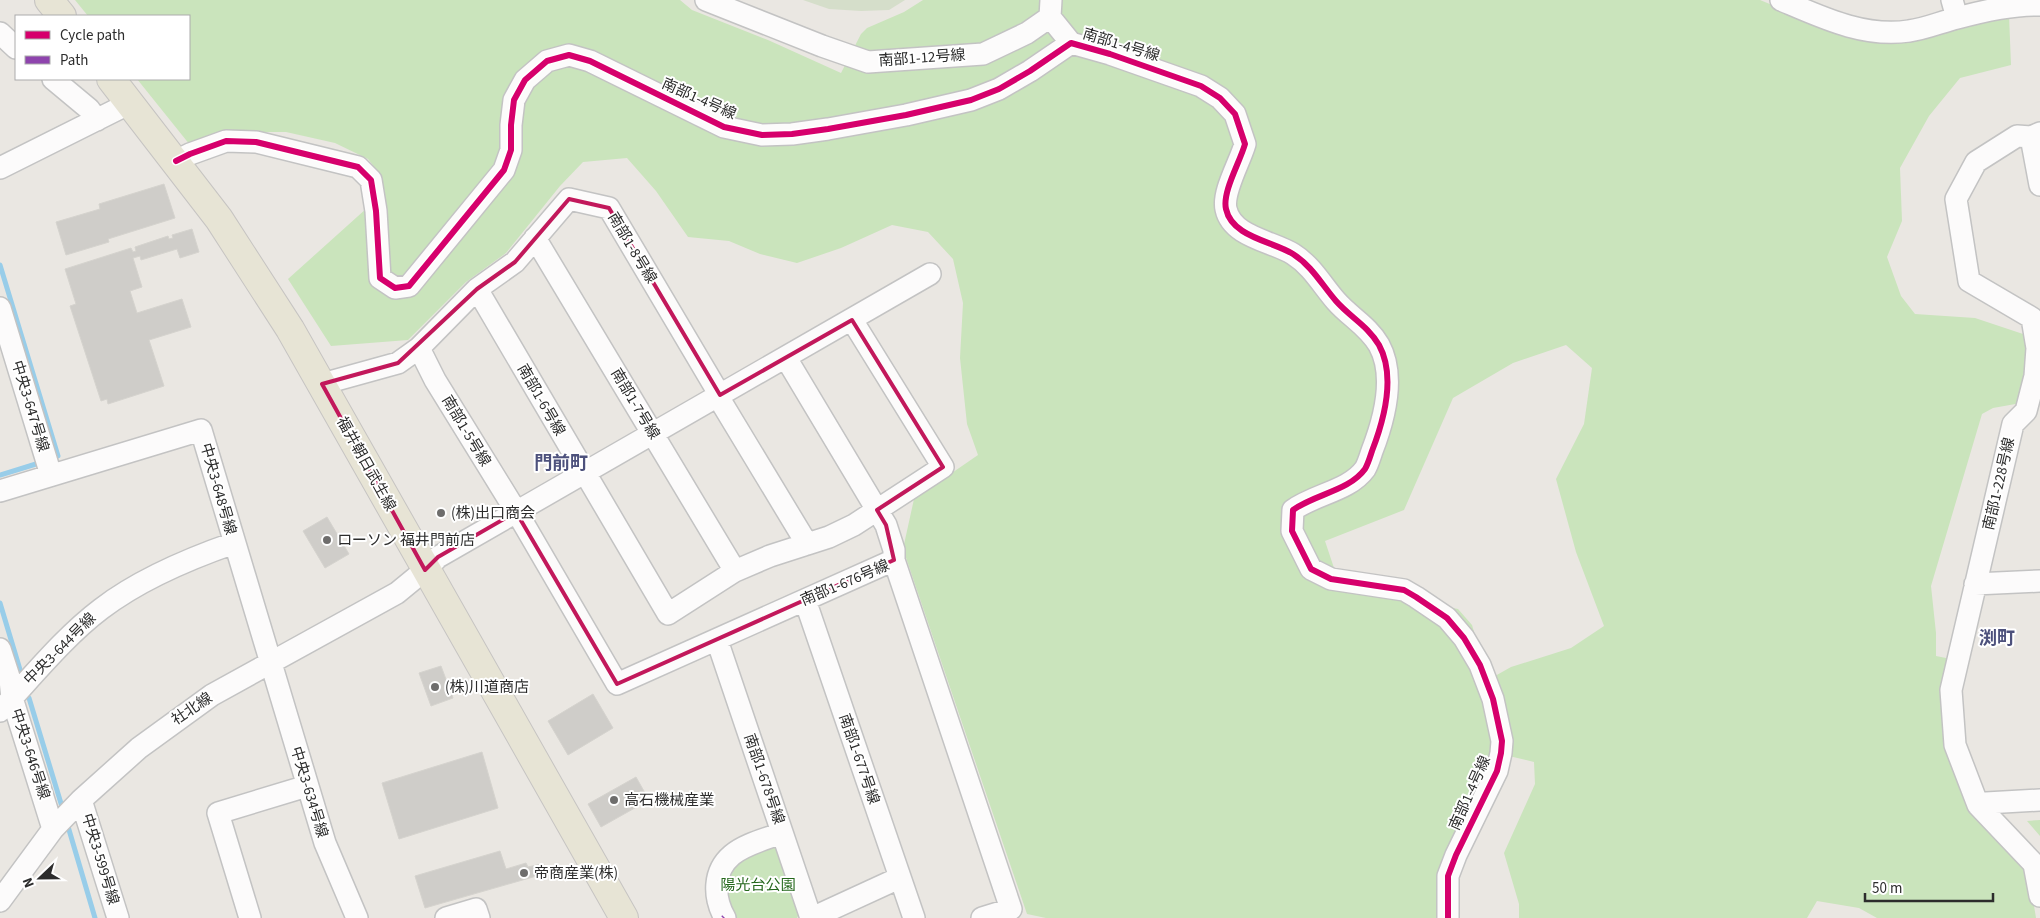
<svg xmlns="http://www.w3.org/2000/svg" width="2040" height="918" font-family="'Source Sans 3','Noto Sans JP',sans-serif">
  <style>
    .green { fill: #cae4bc; fill-rule: evenodd }
    .cemetery { fill: #d5deca }
    .lines { fill: none; stroke-linecap: round; stroke-linejoin: round }
    .stream { stroke: #98cde9; stroke-width: 5 }
    .building { fill: #cfcdc9; stroke: #d5d3ce }
    .minor-casing { stroke: #c3c3c3; stroke-width: 24 }
    .major-casing { stroke: #c6c4c2; stroke-width: 30 }
    .minor { stroke: #fcfbfb; stroke-width: 21 }
    .major { stroke: #e7e4d5; stroke-width: 28 }
    .quiet { stroke: #8e44ad; stroke-width: 5; stroke-dasharray: 10 5; stroke-linecap: butt }
    .cycleway-casing { stroke: #fff; stroke-width: 9 }
    .cycleway { stroke: #d6006c; stroke-width: 6 }
    .marked { fill: none; stroke: #c2185b; stroke-width: 4; stroke-linejoin: round }
    .poi-dot { fill: #6e6d6c; stroke: #fff; stroke-width: 2 }
    .labels { text-anchor: middle; dominant-baseline: central; stroke-width: 4; stroke-linejoin: round; paint-order: stroke }
    .street-label { font-size: 15px; fill: #2c2c2c; stroke: #fff }
    .poi-label { font-size: 15px; fill: #2c2c2c; stroke: #fff; text-anchor: start }
    .park-label { font-size: 15px; fill: #26681d; stroke: #fff }
    .quarter-label { font-size: 18px; font-weight: bold; fill: #4d517c; stroke: #fff }
  </style>
  <rect width="100%" height="100%" fill="#eae7e2"/>
  <path class="green" d="M 75,0 L 680,0 L 692,10 L 768,40 L 841,73 L 861,34 L 867,28 L 904,12 L 923,0 L 1760,0 L 1827,28 L 2009,15 L 2011,65 L 1960,78 L 1929,116 L 1900,168 L 1902,221 L 1887,257 L 1901,296 L 1915,314 L 1975,318 L 2029,336 L 2030,356 L 2021,403 L 1993,408 L 1982,414 L 1931,586 L 1936,633 L 1936,656 L 1951,659 L 1949,746 L 2029,875 L 2036,918 L 1877,918 L 1859,908 L 1817,901 L 1807,918 L 1519,918 L 1519,904 L 1504,853 L 1535,784 L 1534,762 L 1509,756 L 1459,865 L 1455,918 L 1046,918 L 1027,914 L 903,549 L 914,499 L 978,455 L 967,424 L 960,358 L 963,303 L 953,259 L 928,232 L 892,225 L 841,248 L 797,263 L 760,254 L 729,241 L 688,237 L 656,191 L 627,158 L 583,162 L 560,186 L 506,253 L 466,282 L 408,340 L 331,346 L 288,279 L 367,208 L 385,196 L 379,173 L 368,159 L 335,143 L 286,132 L 243,132 L 190,145 L 137,79 L 189,79 L 189,16 L 88,16 ZM 1566,345 L 1592,368 L 1584,424 L 1556,479 L 1576,552 L 1604,626 L 1571,648 L 1511,667 L 1495,676 L 1477,642 L 1472,625 L 1458,609 L 1443,606 L 1335,571 L 1325,541 L 1404,510 L 1453,398 L 1513,363 Z
    M 2040,820 L 2040,836 L 2027,821 Z
    M 772,844 L 779,848 L 800,912 L 797,918 L 733,918 L 723,882 L 737,860 Z"/>
  <path class="cemetery" d="M 803,0 L 905,0 L 889,10 L 861,11 L 829,9 Z"/>
  <g class="lines">
    <path class="stream" d="M 0,265 L 58,456 L 55,457
      M 0,475 L 36,464
      M 0,603 L 21,673
      M 29,698 L 63,810
      M 67,823 L 95,918"/>
  </g>
  <path class="building" d="M 164,184 L 175,218 L 108,239 L 109,242 L 66,255 L 56,222 L 100,209 L 99,204 Z
    M 192,229 L 199,252 L 180,258 L 177,249 L 141,260 L 140,256 L 133,258 L 142,287 L 130,291 L 137,313 L 182,299 L 191,327 L 149,340 L 164,386 L 108,404 L 107,399 L 101,401 L 70,306 L 76,304 L 65,269 L 131,248 L 133,252 L 136,251 L 135,247 L 168,236 L 169,239 L 173,238 L 172,235 Z
    M 327,517 L 349,554 L 325,568 L 303,531 Z
    M 441,666 L 453,698 L 431,706 L 419,673 Z
    M 593,694 L 613,728 L 568,755 L 548,721 Z
    M 482,752 L 498,808 L 399,839 L 382,783 Z
    M 636,777 L 649,800 L 601,827 L 588,804 Z
    M 500,851 L 506,869 L 526,863 L 528,867 L 541,864 L 541,866 L 545,865 L 547,873 L 425,908 L 415,876 Z"/>
  <g class="lines">
    <g class="minor-casing">
      <path id="minor" d="M 706,0 L 822,46 L 868,62 L 983,54 L 1027,33 L 1050,17
        M 1051,0 L 1050,17 L 1071,43
        M 1781,0 C 1821,17 1864,38 1909,31 C 1925,29 1941,22 1957,18 C 1983,11 2013,4 2040,5
        M 1952,0 L 1957,18
        M 0,33 L 16,48
        M 1071,43 L 1110,54 L 1201,86 L 1220,98 L 1235,114 L 1245,144 C 1240,162 1222,192 1226,209 C 1232,237 1272,241 1293,254 C 1312,266 1322,285 1336,301 C 1350,317 1368,326 1379,345 C 1396,376 1384,420 1372,451 C 1370,457 1368,464 1365,469 C 1349,491 1315,494 1293,510 L 1292,531 L 1311,569 L 1331,579 L 1404,590 L 1416,597 L 1447,618 L 1464,638 L 1480,665 L 1493,699 L 1502,741 L 1501,753 L 1497,771 L 1456,855 L 1448,876 L 1448,918
        M 53,79 L 89,109 L 97,120
        M 2040,133 L 2031,137 L 2017,136 L 1976,162 L 1956,199 L 1969,281 L 2032,318 L 2037,348 L 2035,376 L 2026,411 L 2013,424 L 1951,690 L 1955,745 L 1978,805 L 2034,864 L 2040,896
        M 2031,137 L 2040,185
        M 176,161 L 190,154 L 226,141 L 256,142 L 358,167 L 371,180 L 376,211 L 380,278 L 395,288 L 409,286 L 504,170 L 511,150 L 511,125 L 514,100 L 525,80 L 547,61 L 569,55 L 590,61 L 724,127 L 762,135 L 792,134 L 828,129 L 906,115 L 971,100 L 999,89 L 1030,71 L 1071,43
        M 0,168 L 130,103
        M 535,238 L 735,571
        M 477,289 L 668,614 L 735,571 L 770,556 L 829,537 L 854,525 L 943,467 L 852,320
        M 0,308 L 51,475
        M 419,348 L 435,380 L 522,521 L 617,684 L 894,560 L 1011,909 L 982,918
        M 786,358 L 886,525 L 894,550 L 894,560
        M 322,384 L 398,363 L 419,348 L 477,289 L 515,262 L 569,199 L 609,208 L 715,387 L 723,405 L 807,544
        M 0,491 L 201,430 L 325,843 L 357,918
        M 1975,584 L 2040,581
        M 805,600 L 914,918
        M 717,640 L 811,918
        M 0,649 L 10,680 L 12,698 L 53,829
        M 0,711 C 32,677 64,637 101,609 C 140,579 188,559 234,543
        M 81,800 L 118,918
        M 1978,805 L 1986,803 L 2040,800
        M 0,901 L 53,829 L 81,800 L 139,748 L 212,695 L 397,593 L 425,570 L 438,557 L 930,274
        M 250,918 L 218,813 L 307,786
        M 446,918 L 476,909 L 479,918
        M 725,918 C 713,897 713,871 732,855 C 745,844 766,839 782,833
        M 812,918 L 899,878"/>
    </g>
    <g class="major-casing">
      <path id="major" d="M 49,0 L 62,16
        M 111,79 L 219,219 L 290,329 L 624,918"/>
    </g>
    <use href="#minor" class="minor"/>
    <use href="#major" class="major"/>
    <path class="quiet" d="M 723,918 L 724,917"/>
    <g class="cycleway-casing">
      <path id="cycleway" d="M 176,161 L 190,154 L 226,141 L 256,142 L 358,167 L 371,180 L 376,211 L 380,278 L 395,288 L 409,286 L 504,170 L 511,150 L 511,125 L 514,100 L 525,80 L 547,61 L 569,55 L 590,61 L 724,127 L 762,135 L 792,134 L 828,129 L 906,115 L 971,100 L 999,89 L 1030,71 L 1071,43 L 1110,54 L 1201,86 L 1220,98 L 1235,114 L 1245,144 C 1240,162 1222,192 1226,209 C 1232,237 1272,241 1293,254 C 1312,266 1322,285 1336,301 C 1350,317 1368,326 1379,345 C 1396,376 1384,420 1372,451 C 1370,457 1368,464 1365,469 C 1349,491 1315,494 1293,510 L 1292,531 L 1311,569 L 1331,579 L 1404,590 L 1416,597 L 1447,618 L 1464,638 L 1480,665 L 1493,699 L 1502,741 L 1501,753 L 1497,771 L 1456,855 L 1448,876 L 1448,918"/>
    </g>
    <use href="#cycleway" class="cycleway"/>
  </g>
  <path class="marked" d="M 569,199 L 609,208 L 720,395 L 852,320 L 943,467 L 877,510 L 886,525 L 894,560 L 617,684 L 516,512 L 438,557 L 425,570 L 322,384 L 398,363 L 477,289 L 515,262 Z"/>
  <g class="poi-dot">
    <circle cx="441" cy="513" r="5"/>
    <circle cx="327" cy="540" r="5"/>
    <circle cx="435" cy="687" r="5"/>
    <circle cx="614" cy="800" r="5"/>
    <circle cx="524" cy="873" r="5"/>
  </g>
  <g class="labels">
    <g class="street-label">
      <text transform="translate(1121 45) rotate(17)">南部1-4号線</text>
      <text transform="translate(922 58) rotate(-4)">南部1-12号線</text>
      <text transform="translate(699 99) rotate(24)">南部1-4号線</text>
      <text transform="translate(632 248) rotate(59)">南部1-8号線</text>
      <text transform="translate(541 400) rotate(60)">南部1-6号線</text>
      <text transform="translate(635 404) rotate(59)">南部1-7号線</text>
      <text transform="translate(30 406) rotate(73)">中央3-647号線</text>
      <text transform="translate(466 431) rotate(59)">南部1-5号線</text>
      <text transform="translate(366 464) rotate(61)">福井朝日武生線</text>
      <text transform="translate(1999 484) rotate(-77)">南部1-228号線</text>
      <text transform="translate(218 489) rotate(74)">中央3-648号線</text>
      <text transform="translate(845 583) rotate(-23)">南部1-676号線</text>
      <text transform="translate(60 649) rotate(-45)">中央3-644号線</text>
      <text transform="translate(192 709) rotate(-34)">社北線</text>
      <text transform="translate(30 754) rotate(72)">中央3-646号線</text>
      <text transform="translate(859 759) rotate(71)">南部1-677号線</text>
      <text transform="translate(764 779) rotate(71)">南部1-678号線</text>
      <text transform="translate(309 792) rotate(73)">中央3-634号線</text>
      <text transform="translate(1470 793) rotate(-66)">南部1-4号線</text>
      <text transform="translate(100 859) rotate(73)">中央3-599号線</text>
    </g>
    <g class="poi-label">
      <text x="451" y="513">(株)出口商会</text>
      <text x="337" y="540">ローソン 福井門前店</text>
      <text x="445" y="687">(株)川道商店</text>
      <text x="624" y="800">高石機械産業</text>
      <text x="534" y="873">帝商産業(株)</text>
    </g>
    <g class="park-label">
      <text x="758" y="885">陽光台公園</text>
    </g>
    <g class="quarter-label">
      <text x="561" y="463">門前町</text>
      <text x="1997" y="638">渕町</text>
    </g>
  </g>
  <rect x="15" y="15" width="175" height="65" fill="#ffffff" stroke="#ababab"/>
  <rect x="25" y="31" width="25" height="8" fill="#d6006c" stroke="#ababab"/>
  <text x="60" y="40" font-size="15" fill="#2c2c2c">Cycle path</text>
  <rect x="25" y="56" width="25" height="8" fill="#8e44ad" stroke="#ababab"/>
  <text x="60" y="65" font-size="15" fill="#2c2c2c">Path</text>
  <g transform="translate(40 878) rotate(248)" stroke="#ffffff" stroke-width="4" paint-order="stroke">
  <path d="M0-4L9 19L0 12L-9 19Z" fill="#2c2c2c"/>
  <text y="-8" font-size="14" font-weight="bold" text-anchor="middle" fill="#2c2c2c">N</text>
  </g>
  <path d="M1865 893v8h128v-8" fill="none" stroke="#2c2c2c" stroke-width="2.5"/>
  <text x="1872" y="893" font-size="15" fill="#2c2c2c" stroke="#ffffff" stroke-width="4" paint-order="stroke">50 m</text>
</svg>
